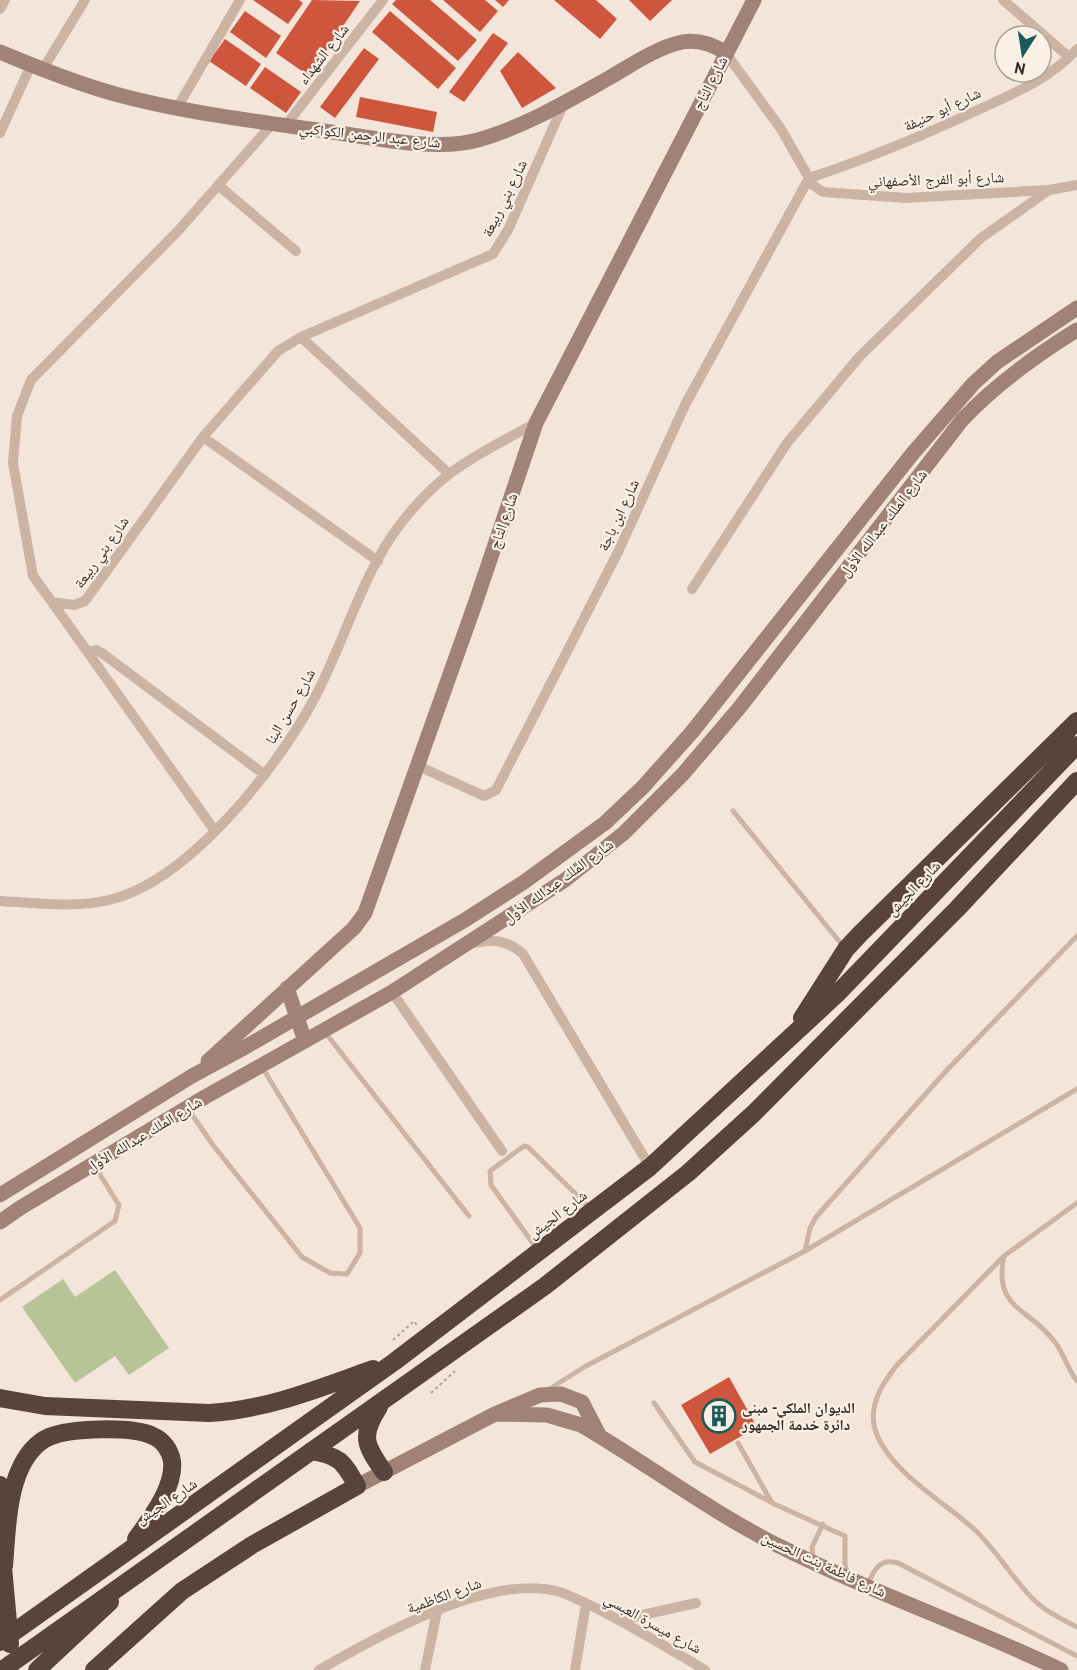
<svg xmlns="http://www.w3.org/2000/svg" width="1077" height="1670" font-family="'PT Sans','Noto Naskh Arabic',sans-serif">
  <style>
    .green { fill: #b8c398 }
    .building { fill: #ce563d }
    .lines { fill: none; stroke-linecap: round; stroke-linejoin: round }
    .path { stroke: #b89e8f; stroke-width: 2; stroke-dasharray: 3 3; stroke-linecap: butt }
    .lane { stroke: #ccb4a4; stroke-width: 5 }
    .street { stroke: #ccb4a4; stroke-width: 10 }
    .secondary { stroke: #a08276; stroke-width: 15 }
    .highway { stroke: #58443d; stroke-width: 18 }
    .labels { text-anchor: middle; dominant-baseline: central; stroke-width: 4.5; stroke-linejoin: round; paint-order: stroke }
    .street-label { font-size: 15px; fill: #372b26; stroke: #faf0e6 }
    .poi-label { font-size: 15px; font-weight: bold; fill: #372b26; stroke: #faf0e6; text-anchor: start }
  </style>
  <rect width="100%" height="100%" fill="#f3e5d9"/>
  <path class="green" d="M 115,1270 L 169,1348 L 129,1375 L 115,1356 L 75,1383 L 22,1307 L 63,1279 L 75,1297 Z"/>
  <path class="building" d="M 253,0 L 299,0 L 303,3 L 288,24 Z
    M 312,0 L 360,1 L 309,76 L 276,53 Z
    M 396,0 L 430,0 L 477,40 L 458,61 L 392,4 Z
    M 443,0 L 485,0 L 498,11 L 480,32 Z
    M 495,0 L 509,0 L 503,7 Z
    M 554,0 L 596,0 L 617,19 L 600,39 Z
    M 629,0 L 672,0 L 650,21 Z
    M 245,11 L 281,36 L 266,58 L 230,32 Z
    M 390,11 L 456,68 L 438,89 L 372,32 Z
    M 493,33 L 508,43 L 464,102 L 449,92 Z
    M 225,39 L 261,64 L 246,86 L 209,61 Z
    M 364,48 L 379,59 L 335,118 L 320,107 Z
    M 518,52 L 556,88 L 522,108 L 500,71 Z
    M 265,67 L 301,92 L 286,113 L 250,88 Z
    M 360,97 L 437,112 L 433,132 L 356,117 Z
    M 729,1377 L 757,1427 L 710,1454 L 681,1405 Z"/>
  <g class="lines">
    <path class="path" d="M 393,1340 L 414,1321 L 417,1325
      M 431,1393 L 455,1371"/>
    <path class="lane" d="M 733,811 L 843,946
      M 324,1031 L 469,1216
      M 188,1109 L 213,1145 L 302,1257 L 330,1273 L 347,1274 L 360,1253 L 360,1228 L 262,1067
      M 1077,1203 L 1004,1256 L 897,1365 C 881,1385 866,1409 877,1435 C 893,1474 945,1502 975,1530 C 996,1550 1011,1576 1031,1597 C 1043,1610 1061,1619 1077,1627
      M 537,1249 L 491,1185 L 490,1171 L 524,1146 L 528,1147 L 591,1209
      M 805,1251 L 810,1228 L 816,1217 L 946,1071 L 1077,936
      M 1004,1256 C 993,1310 1029,1307 1054,1341 C 1064,1353 1067,1369 1077,1381
      M 0,1300 L 115,1221 L 119,1205 L 94,1165
      M 546,1391 L 586,1366 L 805,1251 L 1077,1089
      M 654,1403 L 695,1462 L 771,1502
      M 738,1443 L 772,1503 L 845,1536 L 845,1565 L 848,1574
      M 813,1560 L 812,1547 L 823,1524
      M 868,1584 C 874,1569 880,1558 898,1563 L 1077,1656"/>
    <path class="street" d="M 1003,0 L 1069,57
      M 0,9 L 5,0
      M 725,52 L 781,129 L 813,185 L 823,192 L 906,198 L 1049,190 L 1077,185
      M 43,69 L 85,0
      M 177,108 L 240,0
      M 273,123 L 177,232 L 31,380 L 17,416 L 13,463 L 33,576 L 52,602 L 74,605 L 85,601 L 203,437 L 278,351 L 301,337 L 493,254 L 508,230 L 564,103
      M 286,125 L 383,0
      M 0,133 L 31,65
      M 809,178 C 868,159 924,135 980,109 C 1016,92 1050,79 1077,49
      M 218,185 L 296,251
      M 301,337 L 448,473
      M 203,437 L 378,561
      M 692,589 L 787,443 L 860,356 L 981,238 L 1049,190
      M 52,602 L 215,831
      M 88,652 L 96,650 L 102,653 L 265,775
      M 418,766 L 484,796 L 496,790 L 618,552 L 685,405 L 809,178
      M 0,901 C 33,903 77,908 109,900 C 188,882 276,769 313,701 C 343,646 362,574 399,526 C 441,470 477,455 536,423
      M 473,943 C 494,939 507,940 523,954 L 650,1167
      M 392,992 L 502,1151
      M 620,1620 L 696,1603
      M 319,1670 C 379,1636 487,1574 556,1591 C 569,1594 582,1602 594,1607 C 632,1626 668,1648 705,1670
      M 425,1670 L 437,1611
      M 575,1670 L 586,1604"/>
    <path class="secondary" d="M 0,52 C 38,68 76,83 115,94 C 188,114 264,122 339,133 C 379,139 439,151 478,140 C 524,127 568,101 609,78 C 633,64 656,48 682,42 C 698,39 712,44 725,52
      M 287,988 L 305,1041
      M 208,1061 L 354,928 L 365,913 L 475,604 L 536,423 L 754,0
      M 0,1195 L 192,1076 L 242,1049 L 465,920 L 524,882 L 605,823 L 643,787 L 692,732 L 913,453 L 973,384 L 997,362 L 1077,308
      M 0,1222 L 20,1208 L 205,1097 L 392,992 L 565,880 L 624,833 L 683,774 L 740,707 L 962,420 C 996,384 1035,356 1077,330
      M 495,1414 L 547,1415 L 581,1425 C 646,1463 708,1510 775,1544 C 868,1591 967,1625 1061,1670
      M 357,1486 L 495,1414 L 540,1395 L 561,1394 L 582,1402 L 599,1435"/>
    <path class="highway" d="M 802,1018 L 846,949 L 860,934 L 1077,721
      M 0,1398 L 45,1406 L 209,1413 C 266,1410 320,1388 373,1369
      M 379,1407 C 360,1436 365,1445 384,1472
      M 0,1485 L 7,1514
      M 2,1556 L 10,1644
      M 4,1566 C 7,1530 7,1480 31,1451 C 36,1445 42,1440 49,1437 C 70,1428 133,1426 153,1436 C 163,1440 170,1450 172,1461 C 175,1487 151,1518 136,1539
      M 0,1642 L 394,1362 L 650,1167 L 837,994 L 1077,745
      M 2,1670 L 545,1286 L 688,1173 L 753,1114 L 957,909 L 1077,781
      M 37,1670 L 110,1602
      M 94,1670 L 182,1591 L 252,1545 L 357,1486 C 343,1461 340,1456 311,1451"/>
  </g>
  <defs>
    <g id="building-ring" transform="scale(1.725)"><circle r="9.5" fill="#faf0e6" stroke="#195b5b" stroke-width="1.5"/><path d="M-4-6H4V6H1V3H-1V6H-4ZM-2.5-4.3h1.7v1.8h-1.7ZM.8-4.3h1.7v1.8H.8ZM-2.5-1h1.7V.8h-1.7ZM.8-1h1.7V.8H.8Z" fill="#195b5b"/></g>
  </defs>
  <g fill-rule="evenodd">
    <use href="#building-ring" x="719" y="1416"/>
  </g>
  <g class="labels">
    <g class="street-label">
      <text transform="translate(323 54) rotate(-52)">شارع الشهداء</text>
      <text transform="translate(710 83) rotate(-63)">شارع التاج</text>
      <text transform="translate(942 109) rotate(-25)">شارع أبو حنيفة</text>
      <text transform="translate(370 135) rotate(6)">شارع عبد الرحمن الكواكبي</text>
      <text transform="translate(936 179) rotate(-2)">شارع أبو الفرج الأصفهاني</text>
      <text transform="translate(504 198) rotate(-64)">شارع بني ربيعة</text>
      <text transform="translate(618 515) rotate(-65)">شارع ابن باجة</text>
      <text transform="translate(503 521) rotate(-71)">شارع التاج</text>
      <text transform="translate(883 523) rotate(-52)">شارع الملك عبدالله الأول</text>
      <text transform="translate(101 552) rotate(-55)">شارع بني ربيعة</text>
      <text transform="translate(290 706) rotate(-60)">شارع حسن البنا</text>
      <text transform="translate(558 881) rotate(-36)">شارع الملك عبدالله الأول</text>
      <text transform="translate(913 888) rotate(-46)">شارع الجيش</text>
      <text transform="translate(144 1134) rotate(-31)">شارع الملك عبدالله الأول</text>
      <text transform="translate(557 1214) rotate(-37)">شارع الجيش</text>
      <text transform="translate(166 1501) rotate(-34)">شارع الجيش</text>
      <text transform="translate(824 1564) rotate(25)">شارع فاطمة بنت الحسين</text>
      <text transform="translate(444 1595) rotate(-20)">شارع الكاظمية</text>
      <text transform="translate(653 1623) rotate(29)">شارع ميسرة العبسي</text>
    </g>
    <g class="poi-label">
      <text x="742" y="1407">الديوان الملكي- مبنى<tspan x="742" dy="17">دائرة خدمة الجمهور</tspan></text>
    </g>
  </g>
  <g transform="translate(1023 54) rotate(192)"><circle r="28" fill="#faf0e6" stroke="#aca199" stroke-width="1.5"/>
  <path d="M0-4.5L10 22L0 15L-10 22Z" fill="#195b5b"/>
  <text y="-9" font-size="16" font-weight="bold" text-anchor="middle" fill="#372b26">N</text>
  </g>
</svg>
